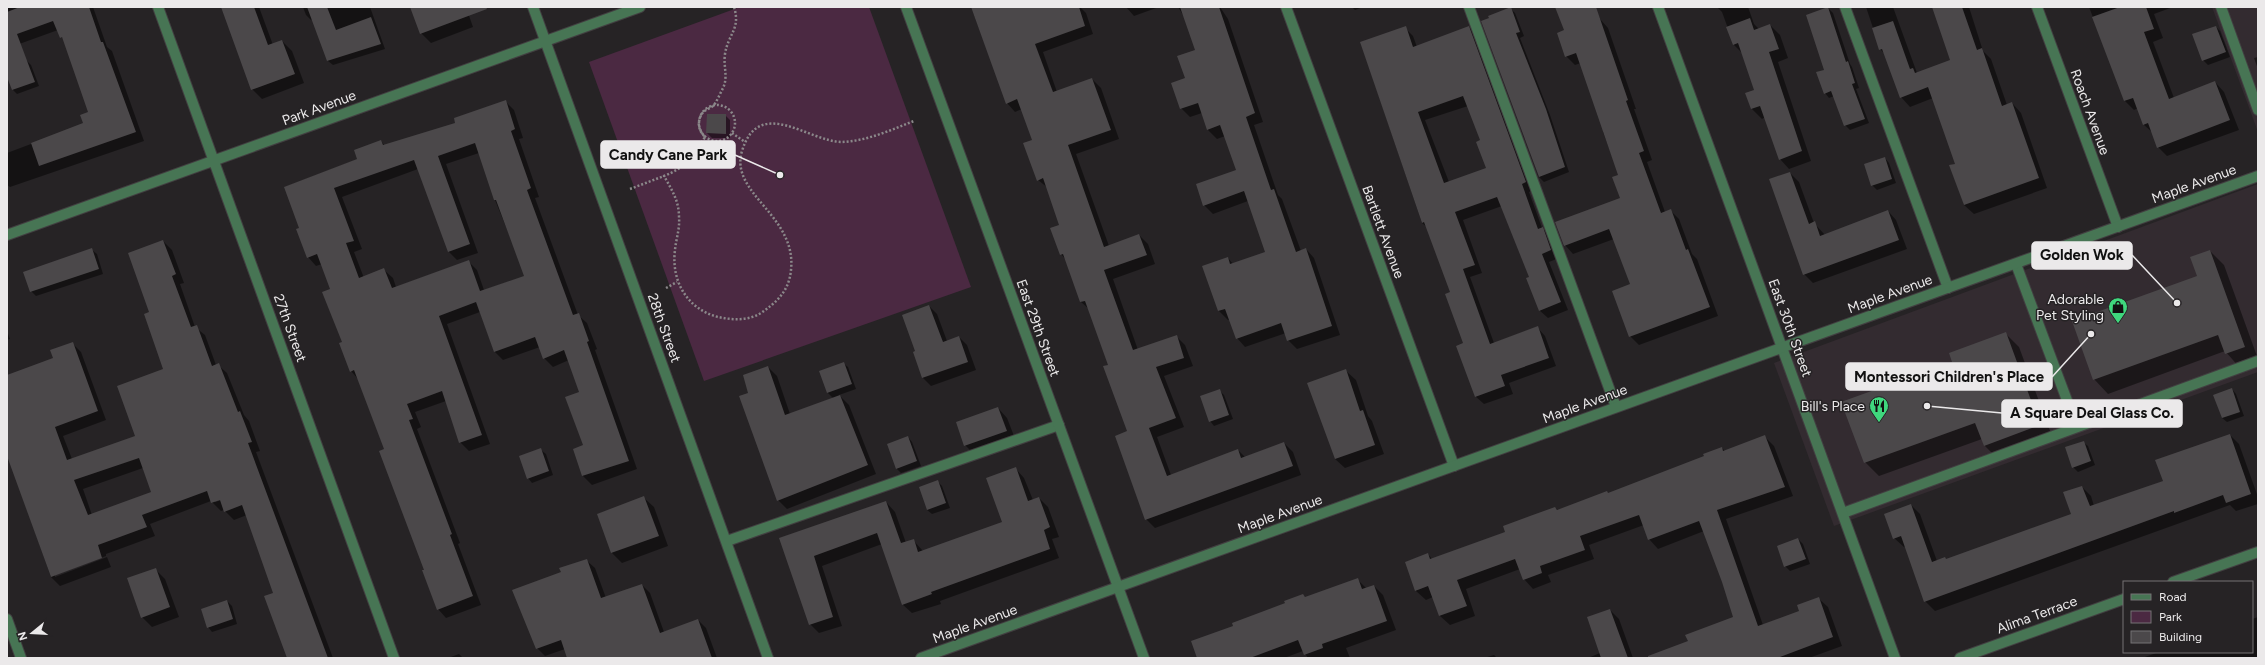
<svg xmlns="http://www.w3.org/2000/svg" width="2265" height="665" font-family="Figtree,sans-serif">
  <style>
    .built { fill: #332b30 }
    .green { fill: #4b2942 }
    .shadow { fill: #0007; fill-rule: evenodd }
    .building { fill: #4b484a; fill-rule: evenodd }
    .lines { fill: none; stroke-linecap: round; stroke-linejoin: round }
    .service-casing { stroke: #423f41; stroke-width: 12 }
    .minor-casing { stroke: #423f41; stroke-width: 12 }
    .tertiary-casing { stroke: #423f41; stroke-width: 12 }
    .path { stroke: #8b888a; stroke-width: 2.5; stroke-dasharray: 2 2; stroke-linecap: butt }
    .service { stroke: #477554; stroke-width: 10 }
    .minor { stroke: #477554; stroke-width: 10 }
    .tertiary { stroke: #477554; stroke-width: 10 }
    .labels { text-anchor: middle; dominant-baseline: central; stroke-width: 3; stroke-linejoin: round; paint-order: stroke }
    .street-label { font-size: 14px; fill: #ebe9ea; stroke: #262325 }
    .poi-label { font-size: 14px; fill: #ebe9ea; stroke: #262325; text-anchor: end }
    .leader { fill: none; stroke: #ebe9ea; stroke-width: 1.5 }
    .callout-dot { fill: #ebe9ea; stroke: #262325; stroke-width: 1.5 }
    .callout { fill: #ebe9ea; stroke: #ebe9ea; stroke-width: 1.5 }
    .callout-label { font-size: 15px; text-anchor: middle; font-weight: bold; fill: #111 }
  </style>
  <rect width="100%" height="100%" fill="#262325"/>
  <path class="built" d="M 2212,7 L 2258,7 L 2258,132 Z
    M 2258,184 L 2258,372 L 1834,526 L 1774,363 Z"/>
  <path class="green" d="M 740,7 L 869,7 L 971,287 L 704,381 L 589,62 Z"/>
  <path class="shadow" d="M 7,7 L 16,7 L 17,9 L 23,7 L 93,7 L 107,47 L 112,51 L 144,141 L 10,187 L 7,185 L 7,153 L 84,124 L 89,112 L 65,42 L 58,30 L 11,47 L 7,43 Z
    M 222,7 L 259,7 L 273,45 L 282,41 L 292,51 L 304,83 L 262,99 L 252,89 Z
    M 303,7 L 370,7 L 385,49 L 333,65 L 328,61 L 313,19 L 311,20 L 306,15 Z
    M 411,7 L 466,7 L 473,27 L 431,43 L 421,33 Z
    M 971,7 L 1080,7 L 1086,13 L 1093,34 L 1043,52 L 1057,92 L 1092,79 L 1101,88 L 1119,139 L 1076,154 L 1109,246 L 1139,235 L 1148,244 L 1155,264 L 1113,279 L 1138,350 L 1176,336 L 1185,345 L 1193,366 L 1164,376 L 1184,427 L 1157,437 L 1171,475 L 1238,450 L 1245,457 L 1284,443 L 1293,452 L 1301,475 L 1155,528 L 1146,519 L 1128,432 L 1109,365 L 1089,309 L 1081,302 L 1066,260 L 1061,254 L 1061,225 L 1048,188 L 1038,180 L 1033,141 L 1022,109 L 1015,112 L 1007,103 Z
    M 1126,7 L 1159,7 L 1134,16 Z
    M 1178,7 L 1220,7 L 1228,19 L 1263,122 L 1254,125 L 1278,195 L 1282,199 L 1301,251 L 1306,249 L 1314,258 L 1340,335 L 1297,349 L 1288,340 L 1286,333 L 1245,347 L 1237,338 L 1230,319 L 1228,320 L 1219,311 L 1203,267 L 1228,258 L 1233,264 L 1267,252 L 1248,201 L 1213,214 L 1204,205 L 1238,170 L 1225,136 L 1217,139 L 1208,130 L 1202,113 L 1190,117 L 1181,108 L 1186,79 L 1196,50 L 1185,18 Z
    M 1352,7 L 1363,7 L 1355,10 Z
    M 1556,7 L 1595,7 L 1600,19 L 1608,28 L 1636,109 L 1634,109 L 1652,160 L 1647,162 L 1665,212 L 1670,210 L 1679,219 L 1692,254 L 1697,259 L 1718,316 L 1639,345 L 1630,336 L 1631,285 L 1614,239 L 1573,254 L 1565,245 L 1621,198 L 1619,175 L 1603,132 L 1605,131 L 1581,63 L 1575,65 L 1566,56 L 1565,31 Z
    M 1717,7 L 1748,7 L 1754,24 L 1759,29 L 1770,25 L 1780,35 L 1788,58 L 1778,62 L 1811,161 L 1789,169 L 1780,159 L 1765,117 L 1762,119 L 1752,109 L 1747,94 L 1755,91 L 1742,53 L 1734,45 L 1722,12 Z
    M 1866,7 L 1893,7 L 1917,73 L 1952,61 L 1934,7 L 1969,7 L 1983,51 L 1991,59 L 2007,105 L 2012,103 L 2021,113 L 2047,188 L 1974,214 L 1964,205 L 1956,164 L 1933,98 L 1910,107 L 1901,97 L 1885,54 L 1880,49 Z
    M 2089,7 L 2173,7 L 2154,14 L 2163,38 L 2153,42 L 2174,98 L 2215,82 L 2224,92 L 2239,130 L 2167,156 L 2158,147 L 2153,133 L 2144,125 L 2138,108 L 2134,110 L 2125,101 Z
    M 1510,8 L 1515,13 L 1524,36 L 1520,38 L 1550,115 L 1569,172 L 1544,182 L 1539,177 L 1482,22 Z
    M 1828,8 L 1833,13 L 1850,64 L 1852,67 L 1859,88 L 1856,89 L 1869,123 L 1850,130 L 1845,125 L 1834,96 L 1829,98 L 1825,93 Z
    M 1469,27 L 1477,35 L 1534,190 L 1529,192 L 1542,228 L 1551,236 L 1559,258 L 1549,262 L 1568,310 L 1548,318 L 1539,310 L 1530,278 L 1502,206 L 1463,220 L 1482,273 L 1470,277 L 1494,343 L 1537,327 L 1545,336 L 1556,366 L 1509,383 L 1513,394 L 1484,404 L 1475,396 L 1465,344 L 1451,292 L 1428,228 L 1422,223 L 1361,43 L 1405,28 L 1413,36 L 1417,47 ZM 1468,106 L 1481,141 L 1487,169 L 1449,182 L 1425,120 Z
    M 2216,27 L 2220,31 L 2230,57 L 2208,65 L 2203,60 Z
    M 2258,57 L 2258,69 L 2254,58 Z
    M 26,60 L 31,65 L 39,86 L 17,94 L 13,90 L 7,74 L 7,67 Z
    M 505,101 L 514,110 L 523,138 L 519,139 L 539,197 L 535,198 L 578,315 L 587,323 L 597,349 L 595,350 L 637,469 L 592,485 L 583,476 L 574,449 L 584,446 L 581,393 L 569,360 L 553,367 L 544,358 L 540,347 L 503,360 L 494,351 L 480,312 L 447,324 L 490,444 L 469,451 L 460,442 L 446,401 L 415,412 L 421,427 L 417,429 L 460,543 L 458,544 L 481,605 L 446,618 L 438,609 L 385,450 L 358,379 L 351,371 L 332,290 L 322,264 L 316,266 L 308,257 L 301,228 L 285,187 L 358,159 L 381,141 L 385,146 L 456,124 ZM 479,153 L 495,200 L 526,276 L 484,290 L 477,270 L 468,261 L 396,287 L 393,278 L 384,270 L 364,278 L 354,252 L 362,249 L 342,197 L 418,169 L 449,252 L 457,260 L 478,253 L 446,164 Z
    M 725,115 L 730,120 L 730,138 L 712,138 L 707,133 Z
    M 1885,158 L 1889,163 L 1896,183 L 1877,190 L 1872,185 Z
    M 1790,173 L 1799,182 L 1814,223 L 1825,235 L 1888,211 L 1896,220 L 1907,249 L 1813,283 L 1804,274 Z
    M 163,241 L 172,250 L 184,283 L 180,284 L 195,327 L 205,335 L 216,365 L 218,365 L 227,373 L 244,415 L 249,421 L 260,451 L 256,452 L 333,658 L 288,658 L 275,593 L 247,515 L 234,520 L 224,510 L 221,511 L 211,501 L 150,524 L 155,536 L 106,554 L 106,556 L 55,575 L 55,577 L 107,557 L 111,567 L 60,586 L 51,577 L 7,453 L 7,376 L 55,359 L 72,343 L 81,352 L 106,420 L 63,436 L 72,459 L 137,436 L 165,370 L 151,313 ZM 143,468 L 152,492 L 92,515 L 83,489 ZM 225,499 L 215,502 L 215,500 Z
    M 92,250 L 97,254 L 103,274 L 36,296 L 31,291 Z
    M 2210,251 L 2224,265 L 2258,359 L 2240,368 L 2225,351 L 2108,394 L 2094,379 L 2199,277 Z
    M 929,306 L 937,314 L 947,341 L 959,337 L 967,345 L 976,370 L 931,386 L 923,378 Z
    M 7,331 L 10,339 L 7,340 Z
    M 2005,333 L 2019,347 L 2053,439 L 1999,460 L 1984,445 L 1982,439 L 1879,476 L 1865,462 L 1953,362 Z
    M 843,363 L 848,367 L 856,389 L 839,395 L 849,405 L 876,474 L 787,509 L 778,500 L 750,393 L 768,367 L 777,376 L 790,414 L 833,398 L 827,392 Z
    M 1346,371 L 1356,380 L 1368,416 L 1372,421 L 1384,454 L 1345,468 L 1335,459 Z
    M 2232,389 L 2236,394 L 2244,416 L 2227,422 L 2222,418 Z
    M 1219,390 L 1224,395 L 1233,419 L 1214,426 L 1210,421 Z
    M 998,408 L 1007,418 L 1016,441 L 975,455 L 965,445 Z
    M 2230,435 L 2239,444 L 2258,497 L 2258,504 L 2236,511 L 2230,505 L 1935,611 L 1925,601 L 1906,546 L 1904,547 L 1894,538 L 1911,505 L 1920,514 L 1937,561 L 1946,560 L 2072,515 L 2082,487 L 2091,496 L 2094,506 L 2164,481 Z
    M 908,437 L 912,442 L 921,466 L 901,473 L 896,468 Z
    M 1765,437 L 1774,446 L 1793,496 L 1726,519 L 1763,625 L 1800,612 L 1818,598 L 1828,607 L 1842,646 L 1809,658 L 1645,658 L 1689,642 L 1734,618 L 1723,582 L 1704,531 L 1658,549 L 1649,539 L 1644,525 L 1589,545 L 1594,559 L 1548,575 L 1551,582 L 1533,589 L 1524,579 L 1520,569 L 1466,589 L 1475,616 L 1450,625 L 1440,616 L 1433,597 L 1426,600 L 1416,591 L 1406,562 L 1428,554 L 1432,559 L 1507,532 L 1555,508 L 1558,510 L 1608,494 L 1705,457 L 1722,448 L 1725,451 Z
    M 2083,442 L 2088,446 L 2095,465 L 2078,472 L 2073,467 Z
    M 541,450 L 546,454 L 553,475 L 532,483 L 528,478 Z
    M 1015,468 L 1024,478 L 1033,500 L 1039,498 L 1048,507 L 1059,537 L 1052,539 L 1059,558 L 940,601 L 941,604 L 912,613 L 902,604 L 882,544 L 822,566 L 842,626 L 819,633 L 810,624 L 781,538 L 886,502 L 895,512 L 906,543 L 913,540 L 923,551 L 1003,523 Z
    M 938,482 L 942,486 L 950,508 L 932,514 L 927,510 Z
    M 644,498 L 654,507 L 668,546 L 622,563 L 612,553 L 598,514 Z
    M 1798,539 L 1803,544 L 1810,564 L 1790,571 L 1785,566 Z
    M 586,560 L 595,568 L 606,598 L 642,585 L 650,593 L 664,632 L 698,620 L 706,628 L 717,658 L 568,658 L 565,649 L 545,656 L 537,648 L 562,572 Z
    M 155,569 L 165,579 L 179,617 L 152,627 L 142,617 Z
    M 1358,580 L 1367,589 L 1374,586 L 1383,595 L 1396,630 L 1346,648 L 1350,658 L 1308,658 L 1303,651 L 1284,658 L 1198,658 L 1234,626 L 1303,595 L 1306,598 Z
    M 227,601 L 232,606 L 237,624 L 212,632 L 208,627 Z
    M 1610,610 L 1619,619 L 1633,658 L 1588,658 L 1600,653 Z
    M 2258,617 L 2258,658 L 2142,658 L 2159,652 L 2252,652 L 2252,619 Z
    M 459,654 L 463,658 L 448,658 Z
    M 1494,655 L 1497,658 L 1484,658 Z"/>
  <path class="building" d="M 20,7 L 89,7 L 101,42 L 103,42 L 136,132 L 39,166 L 31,143 L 83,123 L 80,115 L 88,112 L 62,37 L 60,38 L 53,21 L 17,34 L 35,82 L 12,90 L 7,77 L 7,12 Z
    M 221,7 L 254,7 L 268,45 L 282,40 L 295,74 L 251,90 Z
    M 307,7 L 327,7 L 336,30 L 371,17 L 381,44 L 327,61 Z
    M 410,7 L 486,7 L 487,9 L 420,34 Z
    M 971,7 L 1079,7 L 1085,26 L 1035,44 L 1053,92 L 1092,78 L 1111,130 L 1068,145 L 1104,247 L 1139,234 L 1147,255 L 1104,270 L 1133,350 L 1177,335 L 1184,358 L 1156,367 L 1176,418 L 1149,428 L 1167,476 L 1238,449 L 1241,458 L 1284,442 L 1293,466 L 1145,520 L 1115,436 L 1127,431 L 1103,366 L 1108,365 L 1085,301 L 1080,302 L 1063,254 L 1060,255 L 1050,228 L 1059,225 L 1043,178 L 1037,181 L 1023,143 L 1032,140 L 1017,99 L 1006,104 Z
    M 1180,7 L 1219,7 L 1255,113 L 1246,117 L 1271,190 L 1274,189 L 1296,252 L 1306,248 L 1332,326 L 1287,341 L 1281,323 L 1236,339 L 1225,309 L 1218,311 L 1202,266 L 1228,257 L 1230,264 L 1265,252 L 1244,191 L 1203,206 L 1196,184 L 1236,170 L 1220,125 L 1207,130 L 1198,103 L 1180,109 L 1171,83 L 1185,78 L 1177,56 L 1195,50 Z
    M 1511,7 L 1520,32 L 1516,33 L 1546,109 L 1565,167 L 1539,177 L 1481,21 L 1489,18 L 1488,16 Z
    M 1555,7 L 1596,7 L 1628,100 L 1626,101 L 1644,151 L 1639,153 L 1661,213 L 1671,209 L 1686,250 L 1688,249 L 1710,307 L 1629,337 L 1612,291 L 1630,284 L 1609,229 L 1564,246 L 1555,222 L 1620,198 L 1612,177 L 1618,175 L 1576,53 L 1565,57 L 1557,33 L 1564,30 Z
    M 1828,7 L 1846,62 L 1848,61 L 1855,83 L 1852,84 L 1865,119 L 1844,126 L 1831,91 L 1824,94 L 1816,72 L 1824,70 L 1806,15 Z
    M 1932,7 L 1962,7 L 1977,50 L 1982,48 L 2002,106 L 2012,102 L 2039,178 L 1964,205 L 1949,165 L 1955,164 L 1928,87 L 1900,98 L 1882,49 L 1879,50 L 1872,28 L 1893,21 L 1910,69 L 1913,68 L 1915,73 L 1950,60 Z
    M 2120,7 L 2146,7 L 2154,29 L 2144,32 L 2169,99 L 2215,81 L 2230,120 L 2157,148 L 2148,123 L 2143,125 L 2133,98 L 2124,101 L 2092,17 Z
    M 1750,18 L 1754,30 L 1770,24 L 1779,49 L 1769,52 L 1802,151 L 1779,160 L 1760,106 L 1751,109 L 1745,93 L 1754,90 L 1738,43 L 1733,45 L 1726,27 Z
    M 1406,26 L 1413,47 L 1469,26 L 1526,182 L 1522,184 L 1538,229 L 1543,227 L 1551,250 L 1542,254 L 1561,302 L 1539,311 L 1526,278 L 1529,277 L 1497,197 L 1455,212 L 1475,265 L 1463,269 L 1490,344 L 1538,326 L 1549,358 L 1501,375 L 1505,386 L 1475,397 L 1456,346 L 1463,343 L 1445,294 L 1450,292 L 1424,222 L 1422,223 L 1360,42 ZM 1463,96 L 1480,140 L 1476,142 L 1486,168 L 1444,183 L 1418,112 Z
    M 2216,26 L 2226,52 L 2202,61 L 2192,34 Z
    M 506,100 L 515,129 L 511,131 L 531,188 L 527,190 L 573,315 L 579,313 L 589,341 L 587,342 L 629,461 L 582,476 L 573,449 L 583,445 L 565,397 L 579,392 L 564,350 L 543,359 L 535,337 L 494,352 L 476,302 L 439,316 L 482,435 L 459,443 L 442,391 L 407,404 L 413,419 L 409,420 L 452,534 L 450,535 L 473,596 L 437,610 L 422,570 L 424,570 L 379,451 L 384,449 L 354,370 L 350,372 L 339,343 L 342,342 L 322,292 L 330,289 L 317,254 L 307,258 L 296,229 L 299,228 L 284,187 L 357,159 L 354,150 L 381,140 L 383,145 L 455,123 L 454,118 ZM 475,143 L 494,200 L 496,200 L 524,276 L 480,291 L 469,260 L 392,288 L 384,268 L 359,278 L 346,243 L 354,241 L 334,188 L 414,160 L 448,252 L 470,244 L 438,156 Z
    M 707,114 L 726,114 L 726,134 L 706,133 Z
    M 1885,157 L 1892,179 L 1871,186 L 1864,164 Z
    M 1790,172 L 1809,224 L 1815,221 L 1820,236 L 1888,210 L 1899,240 L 1803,275 L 1769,179 Z
    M 163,240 L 176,274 L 172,276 L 191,327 L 197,325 L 212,366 L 219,363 L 238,412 L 240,411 L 252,442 L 248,443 L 328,658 L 287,658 L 264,596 L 273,593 L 242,505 L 224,512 L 220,500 L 211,503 L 207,491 L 142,515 L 147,527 L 98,545 L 102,558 L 51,577 L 7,456 L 7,375 L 53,358 L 50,350 L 73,342 L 98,411 L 55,427 L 67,460 L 135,436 L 117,386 L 163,369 L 144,314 L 149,312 L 128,253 ZM 139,458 L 151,492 L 88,515 L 74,480 Z
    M 92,248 L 99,269 L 30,292 L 23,272 Z
    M 2210,250 L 2245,347 L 2225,354 L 2218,335 L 2093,380 L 2072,321 L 2197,276 L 2190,257 Z
    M 929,305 L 943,342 L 959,336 L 968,362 L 922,378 L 913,352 L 915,351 L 902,315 Z
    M 2006,332 L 2040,425 L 1984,446 L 1975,423 L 1864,463 L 1841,402 L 1952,362 L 1949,353 Z
    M 844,362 L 852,384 L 827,393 L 819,371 Z
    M 768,366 L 785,415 L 840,395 L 868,465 L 777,501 L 739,396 L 748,393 L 743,375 Z
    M 1346,369 L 1360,411 L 1363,410 L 1375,445 L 1335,459 L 1307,383 Z
    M 2232,388 L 2240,412 L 2222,418 L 2213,395 Z
    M 1220,389 L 1229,415 L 1209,422 L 1200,396 Z
    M 998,407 L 1007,431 L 964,446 L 956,422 Z
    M 2230,434 L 2251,494 L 2226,503 L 2223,495 L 2174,513 L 2174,511 L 1924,602 L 1901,536 L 1893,539 L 1884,514 L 1911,504 L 1932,562 L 1945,557 L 1946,559 L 2071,514 L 2063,492 L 2082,486 L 2090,506 L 2163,481 L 2155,460 Z
    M 1765,435 L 1785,487 L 1717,510 L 1758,626 L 1799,611 L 1797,605 L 1819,597 L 1833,637 L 1777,658 L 1648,658 L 1648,656 L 1688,641 L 1685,635 L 1733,617 L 1722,582 L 1699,521 L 1648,540 L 1639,515 L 1580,536 L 1585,550 L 1540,566 L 1542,573 L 1523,580 L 1515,559 L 1457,580 L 1467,606 L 1439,616 L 1428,586 L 1415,591 L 1405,562 L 1428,553 L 1430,559 L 1505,532 L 1503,526 L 1530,516 L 1555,507 L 1557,510 L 1607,491 L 1608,493 L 1704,456 L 1703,454 L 1722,447 L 1723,451 Z
    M 908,436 L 917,461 L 896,469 L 887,444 Z
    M 2084,441 L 2091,461 L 2072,468 L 2065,447 Z
    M 541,448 L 549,471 L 527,479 L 519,456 Z
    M 1016,467 L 1028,501 L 1039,497 L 1050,527 L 1044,530 L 1050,549 L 931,592 L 932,594 L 902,605 L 877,533 L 814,556 L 833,617 L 809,625 L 779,538 L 886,501 L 901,543 L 914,539 L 918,552 L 1002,522 L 986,478 Z
    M 938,480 L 946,503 L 927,510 L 919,487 Z
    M 644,496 L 659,536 L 611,553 L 597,514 Z
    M 1798,538 L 1806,559 L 1784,567 L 1777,546 Z
    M 587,559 L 601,598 L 642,584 L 660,633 L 698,619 L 712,658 L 567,658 L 561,640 L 536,649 L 512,590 L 561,572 L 559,568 Z
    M 156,568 L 170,607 L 141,618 L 127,578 Z
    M 1358,578 L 1362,589 L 1374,585 L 1387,621 L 1322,644 L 1323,648 L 1304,655 L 1298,640 L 1250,658 L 1197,658 L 1191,641 L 1233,626 L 1232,623 L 1285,603 L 1284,601 L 1303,594 L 1305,597 Z
    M 227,600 L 233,619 L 207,628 L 201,609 Z
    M 1610,609 L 1628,658 L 1601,658 L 1587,617 Z"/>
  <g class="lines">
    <g class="service-casing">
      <path id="service" d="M 1469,7 L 1616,407
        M 1845,7 L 1948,288
        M 2221,7 L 2258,110
        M 2016,264 L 2077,427
        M 1843,513 L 2258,361
        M 727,541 L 1059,425"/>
    </g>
    <g class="minor-casing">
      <path id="minor" d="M 158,7 L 394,658
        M 533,7 L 768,658
        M 906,7 L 1144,658
        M 1286,7 L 1454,466
        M 1658,7 L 1895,658
        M 2037,7 L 2118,227
        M 7,235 L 640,7
        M 2173,582 L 2258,552
        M 7,619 L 21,658
        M 1960,658 L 2124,599"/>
    </g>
    <g class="tertiary-casing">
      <path id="tertiary" d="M 921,658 L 2258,176"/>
    </g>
    <path class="path" d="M 734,7 C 741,29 728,34 725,54 C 723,67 729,78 722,90 C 720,94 716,103 713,106 C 708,110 702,110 700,118 C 697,125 700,132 705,137 C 693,158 686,167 664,176 C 672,190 679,201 679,217 C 680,229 676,239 675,250 C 671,281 687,309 718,317 C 732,320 748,321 761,313 C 777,302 789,291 791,270 C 797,215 729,194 742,151 C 759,95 809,142 842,142 C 867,141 891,130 914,121
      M699 123a18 18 0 1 1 36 0a18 18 0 1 1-36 0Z
      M 732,133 L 745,142
      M 630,189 L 664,176
      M 666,288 L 677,282"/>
    <use href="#service" class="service"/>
    <use href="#minor" class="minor"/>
    <use href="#tertiary" class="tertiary"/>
  </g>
  <defs>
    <g id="shop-pin" transform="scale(1)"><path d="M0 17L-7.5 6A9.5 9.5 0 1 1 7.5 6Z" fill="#3fd77d" stroke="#262325"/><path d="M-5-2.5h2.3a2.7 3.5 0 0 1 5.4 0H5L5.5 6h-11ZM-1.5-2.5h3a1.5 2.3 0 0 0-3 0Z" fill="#111"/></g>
    <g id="restaurant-pin" transform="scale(1)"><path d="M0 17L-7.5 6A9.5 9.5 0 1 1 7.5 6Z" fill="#3fd77d" stroke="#262325"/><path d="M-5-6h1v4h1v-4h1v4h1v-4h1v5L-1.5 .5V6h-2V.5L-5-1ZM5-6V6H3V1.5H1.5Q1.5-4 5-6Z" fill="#111"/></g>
  </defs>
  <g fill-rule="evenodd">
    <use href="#shop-pin" x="2118" y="307"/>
    <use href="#restaurant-pin" x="1879" y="406"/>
  </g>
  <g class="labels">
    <g class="street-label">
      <text transform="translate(319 108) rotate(-20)">Park Avenue</text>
      <text transform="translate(2090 112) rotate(70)">Roach Avenue</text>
      <text transform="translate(2194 184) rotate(-20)">Maple Avenue</text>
      <text transform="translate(1383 232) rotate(70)">Bartlett Avenue</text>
      <text transform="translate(1890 294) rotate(-20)">Maple Avenue</text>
      <text transform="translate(290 328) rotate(70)">27th Street</text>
      <text transform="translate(664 328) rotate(70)">28th Street</text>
      <text transform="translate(1038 328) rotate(70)">East 29th Street</text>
      <text transform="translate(1790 328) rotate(70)">East 30th Street</text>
      <text transform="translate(1585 404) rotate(-20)">Maple Avenue</text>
      <text transform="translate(1280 514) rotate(-20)">Maple Avenue</text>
      <text transform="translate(2037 615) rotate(-20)">Alima Terrace</text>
      <text transform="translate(975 624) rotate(-20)">Maple Avenue</text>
    </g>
    <g class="poi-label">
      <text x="2104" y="299">Adorable<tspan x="2104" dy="16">Pet Styling</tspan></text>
      <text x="1865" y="406">Bill's Place</text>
    </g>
  </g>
  <path class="leader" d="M780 175L735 155M2177 303L2132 255M2091 334L2052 377M1927 406L2002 413"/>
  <g class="callout-dot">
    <circle cx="780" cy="175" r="4"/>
    <circle cx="2177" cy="303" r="4"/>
    <circle cx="2091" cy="334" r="4"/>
    <circle cx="1927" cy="406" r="4"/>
  </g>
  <g class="callout">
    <rect x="601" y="141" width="134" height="27" rx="4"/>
    <rect x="2032" y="242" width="100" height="27" rx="4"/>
    <rect x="1846" y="363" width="206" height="27" rx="4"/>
    <rect x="2002" y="400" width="180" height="27" rx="4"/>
  </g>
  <g class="callout-label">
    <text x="668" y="160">Candy Cane Park</text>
    <text x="2082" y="260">Golden Wok</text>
    <text x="1949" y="382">Montessori Children's Place</text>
    <text x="2092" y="418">A Square Deal Glass Co.</text>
  </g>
  <rect width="2265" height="665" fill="none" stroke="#ebe9ea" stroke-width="16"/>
  <rect x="2123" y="581" width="130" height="72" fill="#262325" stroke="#757274"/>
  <rect x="2131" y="594" width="20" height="6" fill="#477554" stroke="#757274"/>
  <text x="2159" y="601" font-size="12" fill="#ebe9ea">Road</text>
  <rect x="2131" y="611" width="20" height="12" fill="#4b2942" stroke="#757274"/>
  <text x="2159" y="621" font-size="12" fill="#ebe9ea">Park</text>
  <rect x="2131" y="631" width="20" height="12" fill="#4b484a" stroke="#757274"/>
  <text x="2159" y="641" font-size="12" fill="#ebe9ea">Building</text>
  <g transform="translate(32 633) rotate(252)" stroke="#262325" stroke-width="3" paint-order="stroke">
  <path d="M0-3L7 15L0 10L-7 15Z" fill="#ebe9ea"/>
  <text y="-6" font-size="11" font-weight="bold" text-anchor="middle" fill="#ebe9ea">N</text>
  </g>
</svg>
